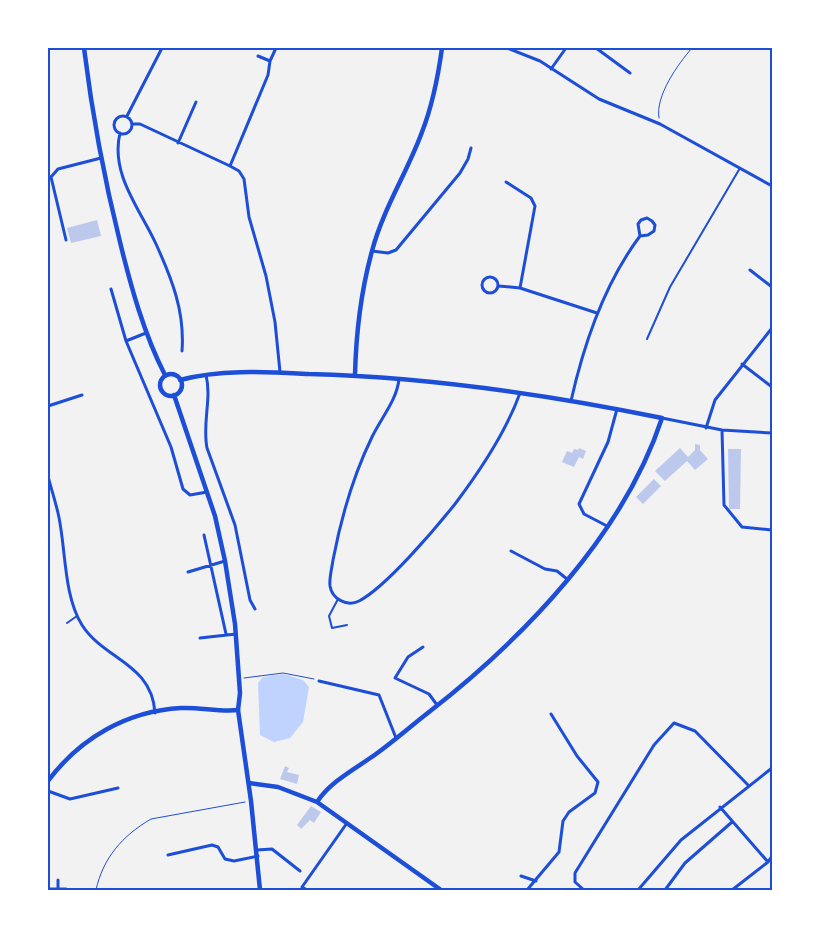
<svg xmlns="http://www.w3.org/2000/svg" width="820" height="938" font-family="Barlow,sans-serif">
  <style>
    .water { fill: #bfd3fe }
    .building { fill: #bdc9ec }
    .lines { fill: none; stroke-linecap: round; stroke-linejoin: round }
    .path { stroke: #1d4ed8; stroke-width: 1 }
    .service { stroke: #1d4ed8; stroke-width: 2 }
    .minor { stroke: #1d4ed8; stroke-width: 3 }
    .tertiary { stroke: #1d4ed8; stroke-width: 4.5 }
    .secondary { stroke: #1d4ed8; stroke-width: 4.5 }
    .neatline { fill: none; stroke: #1d4ed8; stroke-width: 2 }
  </style>
  <rect width="100%" height="100%" fill="#f2f2f2"/>
  <path class="water" d="M 283,674 L 303,680 L 309,687 L 303,722 L 290,738 L 274,742 L 260,735 L 258,683 L 263,677 Z"/>
  <path class="building" d="M 97,220 L 101,236 L 71,243 L 67,228 Z
    M 695,444 L 700,445 L 700,450 L 708,459 L 695,470 L 687,461 L 665,481 L 655,471 L 680,448 L 688,457 L 695,450 Z
    M 579,448 L 586,451 L 583,459 L 579,457 L 574,467 L 562,462 L 567,451 L 572,453 L 574,449 L 578,450 Z
    M 728,449 L 741,449 L 740,509 L 729,509 Z
    M 654,479 L 661,486 L 643,504 L 636,497 Z
    M 285,766 L 289,768 L 287,772 L 299,775 L 297,784 L 280,779 Z
    M 311,806 L 321,812 L 314,823 L 310,820 L 301,829 L 297,825 Z"/>
  <g class="lines">
    <path class="path" d="M 659,118 C 655,96 678,64 692,48
      M 244,678 L 283,673 L 314,679
      M 96,890 C 103,858 122,836 151,819 L 245,802"/>
    <path class="service" d="M 647,339 L 670,287 L 740,168
      M 338,599 L 329,616 L 332,628 L 347,625
      M 67,623 L 77,616"/>
    <path class="minor" d="M 507,48 L 540,61 L 599,99 L 660,124 L 772,186
      M 596,48 L 630,73
      M 258,56 L 270,61
      M 551,69 L 566,48
      M114 125a9 9 0 1 1 18 0a9 9 0 1 1-18 0Z
      M 127,116 L 162,48
      M 132,124 L 140,124 L 230,166 L 239,171 L 244,179 L 249,217 L 266,276 L 275,322 L 280,372
      M 120,133 C 110,174 140,209 156,244 C 172,279 185,312 182,351
      M 178,143 L 196,102
      M 230,166 L 268,75 L 270,61 L 276,48
      M 506,182 L 531,198 L 535,206 L 520,288
      M 647,218 L 652,221 L 655,225 L 654,231 L 648,235 L 640,236 L 638,224 L 641,220 Z
      M 66,240 L 51,177 L 58,169 L 101,158
      M 372,251 L 388,253 L 396,250 L 460,173 L 468,159 L 471,148
      M 750,270 L 772,287
      M482 285a8 8 0 1 1 16 0a8 8 0 1 1-16 0Z
      M 499,286 L 520,288 L 597,313
      M 111,289 L 126,341 L 171,447 L 183,489 L 190,495 L 207,492
      M 126,341 L 146,333
      M 742,364 L 772,387
      M 206,375 C 212,399 202,423 207,448 L 235,525 L 250,600 L 255,609
      M 399,379 C 397,400 381,418 372,437 C 353,476 341,518 333,560 C 332,568 329,578 330,586 C 332,599 347,607 359,601 C 386,587 435,529 455,504 C 480,471 506,432 520,393
      M 571,401 C 584,343 604,284 640,236
      M 48,406 L 82,395
      M 662,418 L 722,430 L 772,433
      M 706,428 L 715,400 L 772,328
      M 722,430 L 724,505 L 742,527 L 772,530
      M 48,476 C 51,488 55,500 58,513 C 66,546 63,595 82,625 C 104,660 152,663 155,713
      M 607,526 L 584,514 L 579,504 L 608,442 L 617,409
      M 204,535 L 226,634
      M 511,551 L 545,569 L 557,571 L 567,579
      M 188,572 L 225,561
      M 200,638 L 236,634
      M 423,647 L 408,657 L 395,678 L 429,694 L 437,705
      M 319,681 L 379,695 L 396,738
      M 48,791 L 70,799 L 118,788
      M 720,807 L 768,862 L 732,890
      M 257,850 L 272,849 L 300,871
      M 168,855 L 212,845 L 218,847 L 225,859 L 234,861 L 258,856
      M 768,862 L 772,856
      M 521,876 L 536,881
      M 58,880 L 58,889
      M 48,889 L 66,889
      M 307,890 L 302,887 L 347,823
      M 527,890 L 559,852 L 563,821 L 569,812 L 595,793 L 598,782 L 577,756 L 551,714
      M 584,890 L 575,882 L 575,873 L 654,745 L 674,723 L 695,731 L 748,785
      M 638,890 L 681,840 L 772,768
      M 665,890 L 685,863 L 732,822"/>
    <path class="tertiary" d="M 355,375 C 356,334 361,291 372,251 C 383,209 407,173 422,132 C 433,104 438,77 442,48
      M 180,380 C 221,369 267,372 309,374 C 428,377 545,394 662,418 C 624,534 524,638 429,712 C 411,726 394,741 376,754 C 355,769 331,781 317,802
      M 48,781 C 80,738 127,711 181,708 C 200,707 219,712 238,710
      M 249,783 L 278,787 L 317,802 L 441,890"/>
    <path class="secondary" d="M 84,48 C 92,113 104,178 120,242 C 131,287 144,334 165,375
      M160 385a11 11 0 1 1 22 0a11 11 0 1 1-22 0Z
      M 174,395 L 215,516 L 225,561 L 235,624 L 240,693 L 238,710 L 251,801 L 260,890"/>
  </g>
  <rect width="820" height="938" fill="none" stroke="#ffffff" stroke-width="98"/>
  <rect x="49" y="49" width="722" height="840" class="neatline"/>
</svg>
